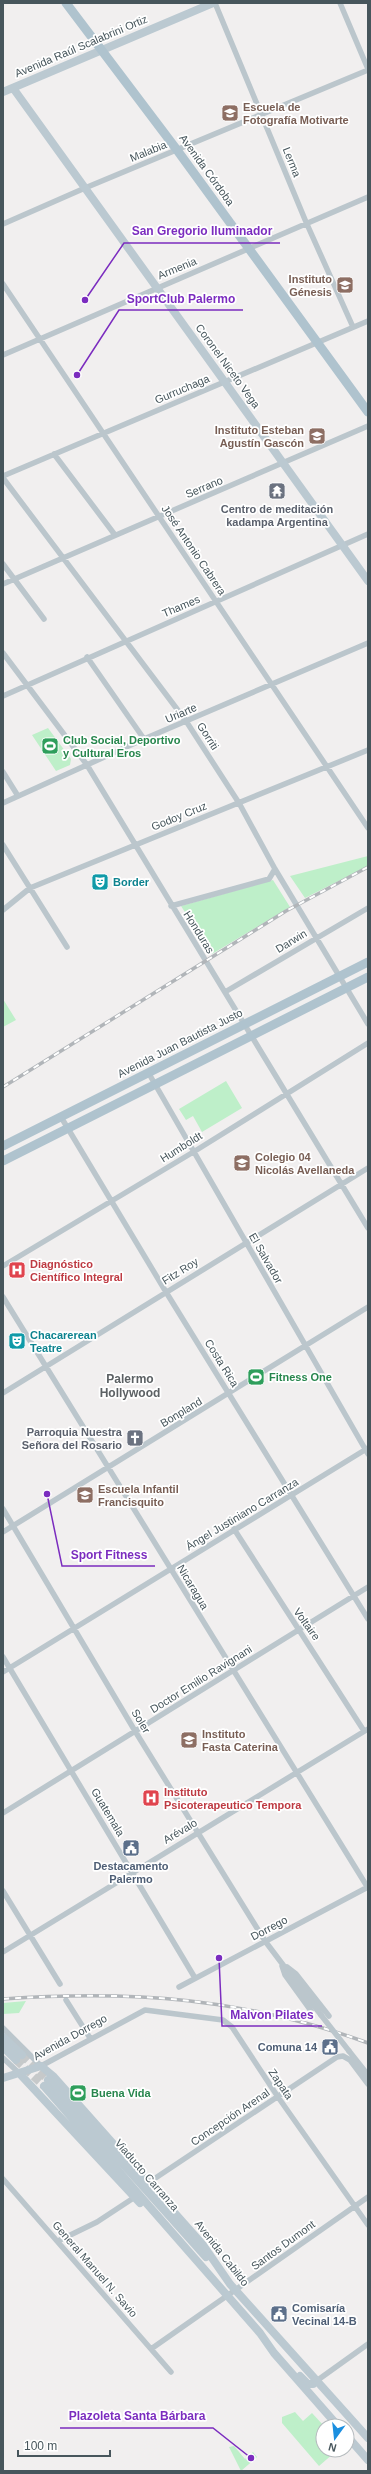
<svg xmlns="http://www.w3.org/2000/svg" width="371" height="2474" font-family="Arial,sans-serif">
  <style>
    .green { fill: #beefc9 }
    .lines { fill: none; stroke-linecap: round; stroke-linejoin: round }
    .secondary-tunnel { stroke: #c6c9ca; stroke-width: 8; stroke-dasharray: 8 4; stroke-linecap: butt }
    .street { stroke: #bbc6cc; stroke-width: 5.5 }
    .secondary { stroke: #bbc9d1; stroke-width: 8 }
    .primary { stroke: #afc3ce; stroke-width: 9 }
    .rail-casing { stroke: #b1b5b9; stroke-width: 3.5 }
    .rail { stroke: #fff; stroke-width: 2; stroke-dasharray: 6; stroke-linecap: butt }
    .street-bridge { stroke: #bbc6cc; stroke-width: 5.5 }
    .labels { text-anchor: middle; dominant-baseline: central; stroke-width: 3.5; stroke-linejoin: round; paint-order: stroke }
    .street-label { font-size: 11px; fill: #47565c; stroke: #fff }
    .education-label { font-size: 11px; font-weight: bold; fill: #785e54; stroke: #fff; text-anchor: start }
    .worship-label { font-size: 11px; font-weight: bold; fill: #5b616d; stroke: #fff }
    .leisure-label { font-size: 11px; font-weight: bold; fill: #27864d; stroke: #fff; text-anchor: start }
    .culture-label { font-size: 11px; font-weight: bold; fill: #0d838f; stroke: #fff; text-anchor: start }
    .health-label { font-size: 11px; font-weight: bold; fill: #be3a42; stroke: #fff; text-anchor: start }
    .service-label { font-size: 11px; font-weight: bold; fill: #4e5e75; stroke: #fff }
    .neighbourhood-label { font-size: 12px; font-weight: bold; fill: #5c6164; stroke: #fff }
    .leader { fill: none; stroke: #7b2cbf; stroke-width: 1.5 }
    .callout-dot { fill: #7b2cbf; stroke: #fff; stroke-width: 1.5 }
    .callout-label { font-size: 12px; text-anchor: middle; font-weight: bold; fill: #7b2cbf; stroke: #fff; stroke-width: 3.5; stroke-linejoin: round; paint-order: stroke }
  </style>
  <rect width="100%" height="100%" fill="#f1efef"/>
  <path class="green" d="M 48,728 L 71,759 L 70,765 L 56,771 L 32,735 Z
    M 368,856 L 368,866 L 305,898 L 290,876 Z
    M 273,880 L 290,907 L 212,954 L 181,906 Z
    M 3,999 L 16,1020 L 3,1027 Z
    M 226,1081 L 242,1108 L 202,1132 L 193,1116 L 186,1120 L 179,1109 Z
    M 26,2001 L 19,2013 L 3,2014 L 3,2003 Z
    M 295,2412 L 303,2421 L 312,2413 L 324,2426 L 323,2450 L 332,2450 L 334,2453 L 319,2466 L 282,2423 L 282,2417 Z
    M 234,2446 L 245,2459 L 253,2452 L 257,2457 L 241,2471 L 229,2447 Z"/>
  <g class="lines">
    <path class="secondary-tunnel" d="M 22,2055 L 48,2080
      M 16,2060 L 44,2086"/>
    <path class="street" d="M 215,3 L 306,222 L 353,327
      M 340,3 L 368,69
      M 3,224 L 85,188 L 368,70
      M 3,284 L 368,828
      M 3,355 L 368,197
      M 54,454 L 115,535
      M 3,476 L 368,321
      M 3,478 L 186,721 L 239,803 L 275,869 L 368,1024
      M 3,564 L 44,619
      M 3,584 L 368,426
      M 3,653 L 87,765 L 368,1228
      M 87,657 L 144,739
      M 3,696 L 368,534
      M 3,772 L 18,796
      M 3,803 L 144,739 L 368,643
      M 3,845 L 67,947
      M 171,906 L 269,879 L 275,869
      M 3,910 L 30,888 L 368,750
      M 225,992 L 368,908
      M 148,1072 L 368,1454
      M 61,1117 L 166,1292 L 368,1619
      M 3,1266 L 195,1151 L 368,1043
      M 3,1297 L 368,1888
      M 3,1393 L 368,1168
      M 3,1509 L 135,1731 L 265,1941 L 321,2015
      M 234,1529 L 364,1731
      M 3,1532 L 368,1307
      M 3,1657 L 195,1978
      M 3,1672 L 368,1448
      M 3,1813 L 368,1587
      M 3,1891 L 60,1984
      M 3,1952 L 368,1729
      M 282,1966 L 285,1975 L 311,2011
      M 287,1967 L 296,1974 L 329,2016
      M 179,1987 L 368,1887
      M 66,2000 L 90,2038
      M 3,2028 L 41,2066 L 145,2010 L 223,2020 L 232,2027 L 278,2097 L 368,2225
      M 349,2051 L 368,2075
      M 3,2058 L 19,2073
      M 3,2179 L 171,2372
      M 148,2183 L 337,2057 L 343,2056 L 350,2060 L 368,2084
      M 58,2241 L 97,2222 L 135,2197
      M 151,2349 L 368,2197
      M 315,2382 L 368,2344"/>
    <path class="secondary" d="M 13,88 L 368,581
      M 3,92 L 213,3
      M 3,2037 L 22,2055
      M 3,2047 L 16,2060
      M 19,2073 L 140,2203
      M 3,2078 L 41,2066 L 53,2076 L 203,2245 L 230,2284 L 368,2438
      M 48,2080 L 206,2257
      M 44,2086 L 260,2333 L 274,2353 L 338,2426
      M 300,2376 L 308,2384 L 313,2384
      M 347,2436 L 368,2460"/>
    <path class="primary" d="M 66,3 L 177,150 L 368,412
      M 3,1146 L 368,962
      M 3,1161 L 368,977"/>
    <g class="rail-casing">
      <path id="rail" d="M 3,1087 L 286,911 L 368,867
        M 3,1999 C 133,1990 245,1998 368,2043"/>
    </g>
    <use href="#rail" class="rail"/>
    <path class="street-bridge" d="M 321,2015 L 349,2051"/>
  </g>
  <defs>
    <g id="university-square" transform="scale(0.9)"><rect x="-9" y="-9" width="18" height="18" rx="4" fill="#8d6e63" stroke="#fff"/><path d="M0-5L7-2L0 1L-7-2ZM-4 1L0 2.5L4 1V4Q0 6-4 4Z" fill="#fff"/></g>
    <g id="school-square" transform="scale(0.9)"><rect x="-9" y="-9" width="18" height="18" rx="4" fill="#8d6e63" stroke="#fff"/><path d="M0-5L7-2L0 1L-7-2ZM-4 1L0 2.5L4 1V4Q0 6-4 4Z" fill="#fff"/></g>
    <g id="temple-square" transform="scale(0.9)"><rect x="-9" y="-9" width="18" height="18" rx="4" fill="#6b7280" stroke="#fff"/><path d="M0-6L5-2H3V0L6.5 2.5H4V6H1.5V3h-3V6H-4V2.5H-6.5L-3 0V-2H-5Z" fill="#fff"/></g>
    <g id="stadium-square" transform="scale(0.9)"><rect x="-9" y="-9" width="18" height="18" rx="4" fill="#2e9e5b" stroke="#fff"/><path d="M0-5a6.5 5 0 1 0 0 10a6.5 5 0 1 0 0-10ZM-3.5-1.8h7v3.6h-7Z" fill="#fff"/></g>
    <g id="theatre-square" transform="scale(0.9)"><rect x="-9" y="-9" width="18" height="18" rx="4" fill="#0f9aa8" stroke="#fff"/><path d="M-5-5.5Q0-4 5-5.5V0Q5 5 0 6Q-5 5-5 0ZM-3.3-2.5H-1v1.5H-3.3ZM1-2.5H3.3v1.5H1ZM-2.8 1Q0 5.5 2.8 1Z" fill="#fff"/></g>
    <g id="hospital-square" transform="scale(0.9)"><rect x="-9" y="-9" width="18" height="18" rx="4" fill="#e0444e" stroke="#fff"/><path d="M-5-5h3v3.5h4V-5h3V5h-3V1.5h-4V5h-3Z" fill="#fff"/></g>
    <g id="church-square" transform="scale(0.9)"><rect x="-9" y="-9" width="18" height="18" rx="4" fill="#6b7280" stroke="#fff"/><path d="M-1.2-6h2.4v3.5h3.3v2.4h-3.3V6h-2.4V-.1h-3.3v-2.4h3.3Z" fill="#fff"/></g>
    <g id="civic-square" transform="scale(0.9)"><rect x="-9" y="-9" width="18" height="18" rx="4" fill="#5c6f8a" stroke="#fff"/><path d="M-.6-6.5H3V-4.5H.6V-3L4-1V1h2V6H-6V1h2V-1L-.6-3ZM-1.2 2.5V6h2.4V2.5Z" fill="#fff"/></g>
  </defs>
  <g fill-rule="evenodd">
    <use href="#university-square" x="230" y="113"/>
    <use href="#school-square" x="345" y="285"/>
    <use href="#school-square" x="317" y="436"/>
    <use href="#temple-square" x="277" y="491"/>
    <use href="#stadium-square" x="50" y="746"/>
    <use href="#theatre-square" x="100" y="882"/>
    <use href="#school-square" x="242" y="1163"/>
    <use href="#hospital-square" x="17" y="1270"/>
    <use href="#theatre-square" x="17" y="1341"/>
    <use href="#stadium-square" x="256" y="1377"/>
    <use href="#church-square" x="135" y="1438"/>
    <use href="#school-square" x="85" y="1495"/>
    <use href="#school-square" x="189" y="1740"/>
    <use href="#hospital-square" x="151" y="1798"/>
    <use href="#civic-square" x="131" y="1848"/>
    <use href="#civic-square" x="330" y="2047"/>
    <use href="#stadium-square" x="78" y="2093"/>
    <use href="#civic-square" x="279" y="2314"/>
  </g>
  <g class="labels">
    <g class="street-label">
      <text transform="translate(81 46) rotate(-23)">Avenida Raúl Scalabrini Ortiz</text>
      <text transform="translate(148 151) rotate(-22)">Malabia</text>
      <text transform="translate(292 162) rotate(68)">Lerma</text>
      <text transform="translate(207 170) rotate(54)">Avenida Córdoba</text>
      <text transform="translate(177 268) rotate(-22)">Armenia</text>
      <text transform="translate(228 366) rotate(54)">Coronel Niceto Vega</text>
      <text transform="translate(182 389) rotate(-23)">Gurruchaga</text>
      <text transform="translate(204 487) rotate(-23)">Serrano</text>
      <text transform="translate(194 550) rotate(56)">José Antonio Cabrera</text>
      <text transform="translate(181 606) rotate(-23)">Thames</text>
      <text transform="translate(181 713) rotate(-23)">Uriarte</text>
      <text transform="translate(208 736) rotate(57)">Gorriti</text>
      <text transform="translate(179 816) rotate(-22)">Godoy Cruz</text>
      <text transform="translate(199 932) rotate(58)">Honduras</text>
      <text transform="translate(291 941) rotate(-31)">Darwin</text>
      <text transform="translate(180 1043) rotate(-27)">Avenida Juan Bautista Justo</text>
      <text transform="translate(181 1147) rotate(-32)">Humboldt</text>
      <text transform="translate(266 1258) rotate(60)">El Salvador</text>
      <text transform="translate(180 1271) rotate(-32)">Fitz Roy</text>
      <text transform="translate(222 1363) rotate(58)">Costa Rica</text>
      <text transform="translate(181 1412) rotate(-31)">Bonpland</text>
      <text transform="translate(242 1514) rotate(-31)">Ángel Justiniano Carranza</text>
      <text transform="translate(193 1587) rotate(59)">Nicaragua</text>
      <text transform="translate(307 1624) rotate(54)">Voltaire</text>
      <text transform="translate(201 1679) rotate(-32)">Doctor Emilio Ravignani</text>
      <text transform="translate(141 1721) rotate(59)">Soler</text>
      <text transform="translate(108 1812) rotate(59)">Guatemala</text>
      <text transform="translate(180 1831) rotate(-31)">Arévalo</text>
      <text transform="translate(269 1928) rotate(-28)">Dorrego</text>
      <text transform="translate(70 2037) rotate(-29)">Avenida Dorrego</text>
      <text transform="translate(281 2084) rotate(56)">Zapata</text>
      <text transform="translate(230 2117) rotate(-34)">Concepción Arenal</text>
      <text transform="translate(147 2175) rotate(49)">Viaducto Carranza</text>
      <text transform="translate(283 2245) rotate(-36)">Santos Dumont</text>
      <text transform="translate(222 2253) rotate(52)">Avenida Cabildo</text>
      <text transform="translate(95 2269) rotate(49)">General Manuel N. Savio</text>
    </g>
    <g class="education-label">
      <text x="243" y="107">Escuela de<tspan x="243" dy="13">Fotografía Motivarte</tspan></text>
      <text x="332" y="279" text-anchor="end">Instituto<tspan x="332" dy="13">Génesis</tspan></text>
      <text x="304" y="430" text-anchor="end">Instituto Esteban<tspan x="304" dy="13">Agustín Gascón</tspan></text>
      <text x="255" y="1157">Colegio 04<tspan x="255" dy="13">Nicolás Avellaneda</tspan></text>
      <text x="98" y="1489">Escuela Infantil<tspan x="98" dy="13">Francisquito</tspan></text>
      <text x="202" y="1734">Instituto<tspan x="202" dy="13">Fasta Caterina</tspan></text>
    </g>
    <g class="worship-label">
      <text x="277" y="509">Centro de meditación<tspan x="277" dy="13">kadampa Argentina</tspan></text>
      <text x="122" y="1432" text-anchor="end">Parroquia Nuestra<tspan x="122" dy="13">Señora del Rosario</tspan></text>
    </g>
    <g class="leisure-label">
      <text x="63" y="740">Club Social, Deportivo<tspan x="63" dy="13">y Cultural Eros</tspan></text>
      <text x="269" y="1377">Fitness One</text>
      <text x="91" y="2093">Buena Vida</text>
    </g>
    <g class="culture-label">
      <text x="113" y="882">Border</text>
      <text x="30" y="1335">Chacarerean<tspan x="30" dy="13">Teatre</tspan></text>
    </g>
    <g class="health-label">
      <text x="30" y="1264">Diagnóstico<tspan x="30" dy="13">Científico Integral</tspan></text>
      <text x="164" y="1792">Instituto<tspan x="164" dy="13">Psicoterapeutico Tempora</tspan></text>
    </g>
    <g class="service-label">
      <text x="131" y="1866">Destacamento<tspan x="131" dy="13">Palermo</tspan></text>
      <text x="317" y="2047" text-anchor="end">Comuna 14</text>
      <text x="292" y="2308" text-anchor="start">Comisaría<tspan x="292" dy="13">Vecinal 14-B</tspan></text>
    </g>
    <g class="neighbourhood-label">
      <text x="130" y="1379">Palermo<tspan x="130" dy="14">Hollywood</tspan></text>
    </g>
  </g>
  <path class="leader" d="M85 300L124 243H280M77 375L119 310H243M47 1494L62 1566H155M219 1958L222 2026H322M251 2458L213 2428H60"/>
  <g class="callout-dot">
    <circle cx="85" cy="300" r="4"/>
    <circle cx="77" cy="375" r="4"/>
    <circle cx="47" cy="1494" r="4"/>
    <circle cx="219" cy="1958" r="4"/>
    <circle cx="251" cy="2458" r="4"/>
  </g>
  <g class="callout-label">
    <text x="202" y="235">San Gregorio Iluminador</text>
    <text x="181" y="303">SportClub Palermo</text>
    <text x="109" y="1559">Sport Fitness</text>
    <text x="272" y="2019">Malvon Pilates</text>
    <text x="137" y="2420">Plazoleta Santa Bárbara</text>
  </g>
  <rect width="371" height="2474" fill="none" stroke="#47565c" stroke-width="8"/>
  <g transform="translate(335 2438) rotate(195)"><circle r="19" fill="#ffffff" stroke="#b5bbbe"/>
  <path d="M0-3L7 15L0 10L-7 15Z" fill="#1b8fe0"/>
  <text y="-6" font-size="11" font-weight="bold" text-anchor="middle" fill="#47565c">N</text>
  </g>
  <path d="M18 2450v6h92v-6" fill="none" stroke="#47565c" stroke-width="2"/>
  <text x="24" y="2450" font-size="12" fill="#47565c" stroke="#ffffff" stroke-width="3" paint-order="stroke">100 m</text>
</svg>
